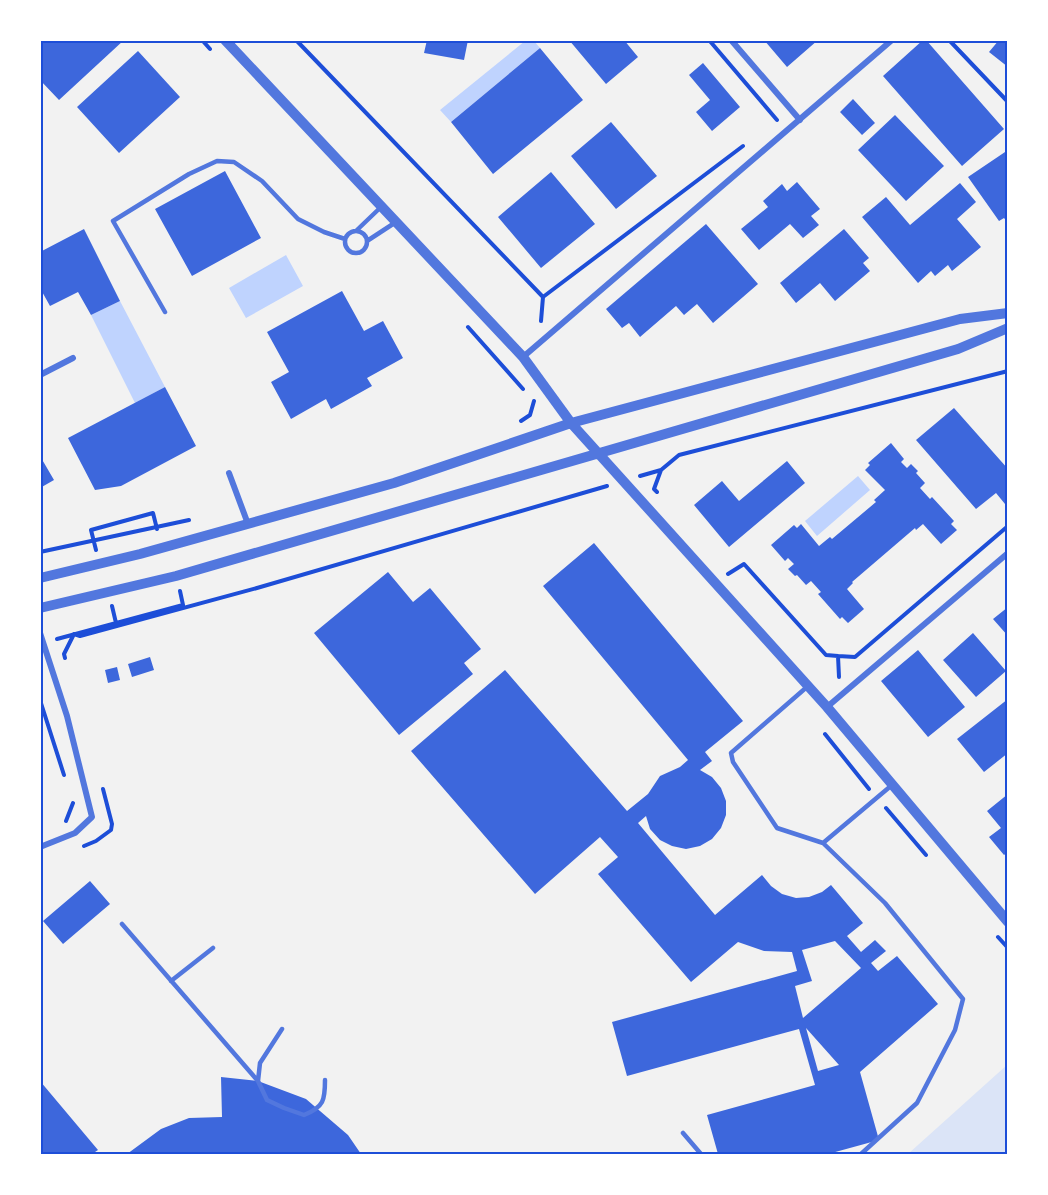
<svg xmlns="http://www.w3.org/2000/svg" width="1048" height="1195" font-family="'Fira Sans Condensed',sans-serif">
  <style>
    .green { fill: #dbe4f7 }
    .water { fill: #bfd3fe }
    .building { fill: #3d67dc; fill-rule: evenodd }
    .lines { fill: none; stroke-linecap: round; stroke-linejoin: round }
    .path { stroke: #1d4ed8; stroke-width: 4 }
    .service { stroke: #5277de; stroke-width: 4.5 }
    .minor { stroke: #5277de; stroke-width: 6 }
    .tertiary { stroke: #5277de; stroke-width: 10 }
    .neatline { fill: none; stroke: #1d4ed8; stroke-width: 2 }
  </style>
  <rect width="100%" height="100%" fill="#f2f2f2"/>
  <path class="green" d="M 1007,1065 L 1007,1154 L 908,1154 Z"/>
  <path class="water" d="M 525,41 L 534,41 L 540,48 L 451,122 L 440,110 Z
    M 286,255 L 303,286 L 246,318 L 229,288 Z
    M 120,301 L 165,387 L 135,403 L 91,315 Z
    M 858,476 L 870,490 L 817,536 L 805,521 Z"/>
  <path class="building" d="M 40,40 L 124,40 L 59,100 L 40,80 Z
    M 427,40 L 468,40 L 464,60 L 424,53 Z
    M 569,40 L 624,40 L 638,57 L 606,84 Z
    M 764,40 L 818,40 L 787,67 Z
    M 923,40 L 926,40 L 1004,129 L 962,166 L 883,76 Z
    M 999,40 L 1008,40 L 1008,67 L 989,52 Z
    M 540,48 L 583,100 L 493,174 L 451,122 Z
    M 138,51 L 180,97 L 119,153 L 77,107 Z
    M 703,63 L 740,107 L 712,131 L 696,112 L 710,100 L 689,75 Z
    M 853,99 L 875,123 L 862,135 L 840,112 Z
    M 895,115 L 944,166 L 906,201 L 858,150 Z
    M 611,122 L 657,176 L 616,209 L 571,156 Z
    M 1008,150 L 1008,223 L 1004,218 L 999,221 L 968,177 Z
    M 225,171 L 261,238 L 192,276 L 155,209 Z
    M 551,172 L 595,224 L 541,268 L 498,217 Z
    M 797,182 L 820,209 L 811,216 L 819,225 L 803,238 L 790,224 L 759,250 L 741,229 L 768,207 L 763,201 L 782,184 L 787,191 Z
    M 960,183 L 976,202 L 957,219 L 981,247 L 952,271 L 948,265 L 935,276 L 931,271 L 918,283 L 862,217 L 886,197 L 910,225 Z
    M 706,224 L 758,284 L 713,323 L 697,304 L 684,315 L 676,306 L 640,337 L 629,323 L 622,328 L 606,309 Z
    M 84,229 L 120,301 L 91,315 L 78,292 L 50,306 L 40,288 L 40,252 Z
    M 844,229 L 869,258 L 863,263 L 870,271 L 835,301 L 820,283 L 796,303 L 780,283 Z
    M 342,291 L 364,331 L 383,321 L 403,358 L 367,378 L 372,386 L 331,409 L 326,399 L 291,419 L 271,382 L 289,372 L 267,332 Z
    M 165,387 L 196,446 L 121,486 L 95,490 L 68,438 Z
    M 954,408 L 1008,469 L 1008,502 L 1005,504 L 996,493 L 976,509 L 916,440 Z
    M 891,443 L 904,459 L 901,462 L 907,468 L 911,464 L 918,471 L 916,473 L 925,483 L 920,488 L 930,499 L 932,497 L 954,521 L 951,524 L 957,530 L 941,544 L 923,524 L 916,530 L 915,528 L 852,582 L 853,583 L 847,589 L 864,609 L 848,623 L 842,617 L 840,619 L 818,594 L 821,592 L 811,581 L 806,585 L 797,575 L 795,576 L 788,569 L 794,564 L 788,558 L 785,561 L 771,545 L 794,525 L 797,528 L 801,524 L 819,546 L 830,537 L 832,539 L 876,502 L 874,500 L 885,490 L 865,470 L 870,465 L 868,463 Z
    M 40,456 L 54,480 L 40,488 Z
    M 787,461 L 805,483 L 729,547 L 694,505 L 722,481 L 739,501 Z
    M 594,543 L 743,721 L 705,752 L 712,761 L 700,770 L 712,777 L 721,788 L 726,801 L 726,815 L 721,828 L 712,839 L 700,846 L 686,849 L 672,846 L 660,840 L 650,829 L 646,816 L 638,823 L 715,915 L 762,875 L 771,886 L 782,894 L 796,898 L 809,897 L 822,892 L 831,885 L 863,923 L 847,936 L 861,952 L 875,940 L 886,951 L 871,963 L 878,971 L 897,956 L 938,1004 L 860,1072 L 879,1140 L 828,1154 L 718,1154 L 707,1115 L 815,1085 L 799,1029 L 627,1076 L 612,1022 L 797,971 L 792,952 L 764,951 L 738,942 L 691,982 L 598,874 L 618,857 L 600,837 L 535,894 L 411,751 L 505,670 L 627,811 L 648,794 L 660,776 L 680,767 L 688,760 L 543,586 ZM 835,941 L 861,968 L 803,1018 L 795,986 L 812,981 L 802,950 ZM 806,1028 L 839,1065 L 818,1071 Z
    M 388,572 L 413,602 L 430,588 L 481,649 L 464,663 L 473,674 L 399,735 L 314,633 Z
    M 1008,607 L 1008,636 L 993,619 Z
    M 973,633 L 1006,671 L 976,697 L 943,660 Z
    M 918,650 L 965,707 L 928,737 L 881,681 Z
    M 150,657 L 154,670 L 132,677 L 128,664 Z
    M 117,667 L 120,680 L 108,683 L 105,670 Z
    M 1008,699 L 1008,753 L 984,772 L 957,739 Z
    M 1008,794 L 1008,852 L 1004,855 L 989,837 L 1001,828 L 987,811 Z
    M 90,881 L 110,904 L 63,944 L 43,921 Z
    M 221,1077 L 258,1081 L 306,1099 L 348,1135 L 361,1154 L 127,1154 L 161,1129 L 189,1118 L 222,1117 Z
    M 40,1081 L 98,1150 L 92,1154 L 40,1154 Z"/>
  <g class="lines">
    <path class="path" d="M 202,40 L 210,49
      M 296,40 L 543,297 L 541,321
      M 709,40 L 777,120
      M 949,40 L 1008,102
      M 543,297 L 743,146
      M 468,327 L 523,389
      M 521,421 L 530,415 L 534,401
      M 640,476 L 661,470 L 679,455 L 1008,371
      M 657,492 L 654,489 L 661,470
      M 96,550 L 91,530 L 153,513 L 157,529
      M 40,552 L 189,520
      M 728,574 L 744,564 L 826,655 L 838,656 L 839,677
      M 112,606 L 116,623
      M 74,634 L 80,636 L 257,588 L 607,486
      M 57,639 L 183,605 L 180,591
      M 838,656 L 855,657 L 1008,526
      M 65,658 L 64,654 L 74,634
      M 40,700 L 64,775
      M 825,734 L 869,789
      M 886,808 L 926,855
      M 66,821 L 73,803
      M 84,846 L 96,841 L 111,830 L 112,824 L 103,789
      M 998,937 L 1008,948"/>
    <path class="service" d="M 357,230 L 381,207
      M345 242a11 11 0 1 1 22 0a11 11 0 1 1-22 0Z
      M 367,241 L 396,222
      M 165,312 L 113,221 L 189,174 L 217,161 L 234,162 L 262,181 L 298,219 L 324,232 L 345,239
      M 808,686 L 731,753 L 733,762 L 777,828 L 823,843 L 885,903 L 963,999 L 955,1030 L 917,1103 L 861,1154
      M 823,843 L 892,785
      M 122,924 L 258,1081
      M 171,981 L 213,948
      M 282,1029 L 260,1063 L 258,1081 L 267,1100 L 284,1108 L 304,1115 C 324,1107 325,1100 325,1080
      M 683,1133 L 701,1154"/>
    <path class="minor" d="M 731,40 L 800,120
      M 523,357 L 892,40
      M 40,375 L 73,358
      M 229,473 L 248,524
      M 40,633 L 67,716 L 92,817 L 75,833 L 40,847
      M 827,707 L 1008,553"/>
    <path class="tertiary" d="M 225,40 L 523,357 L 571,423 L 827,707 L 1008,922
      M 40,578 L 140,554 L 394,483 L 571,423 L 960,319 L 1008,313
      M 40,608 L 176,576 L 958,349 L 1008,328"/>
  </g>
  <rect width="1048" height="1195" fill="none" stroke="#ffffff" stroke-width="84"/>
  <rect x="42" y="42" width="964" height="1111" class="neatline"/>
</svg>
